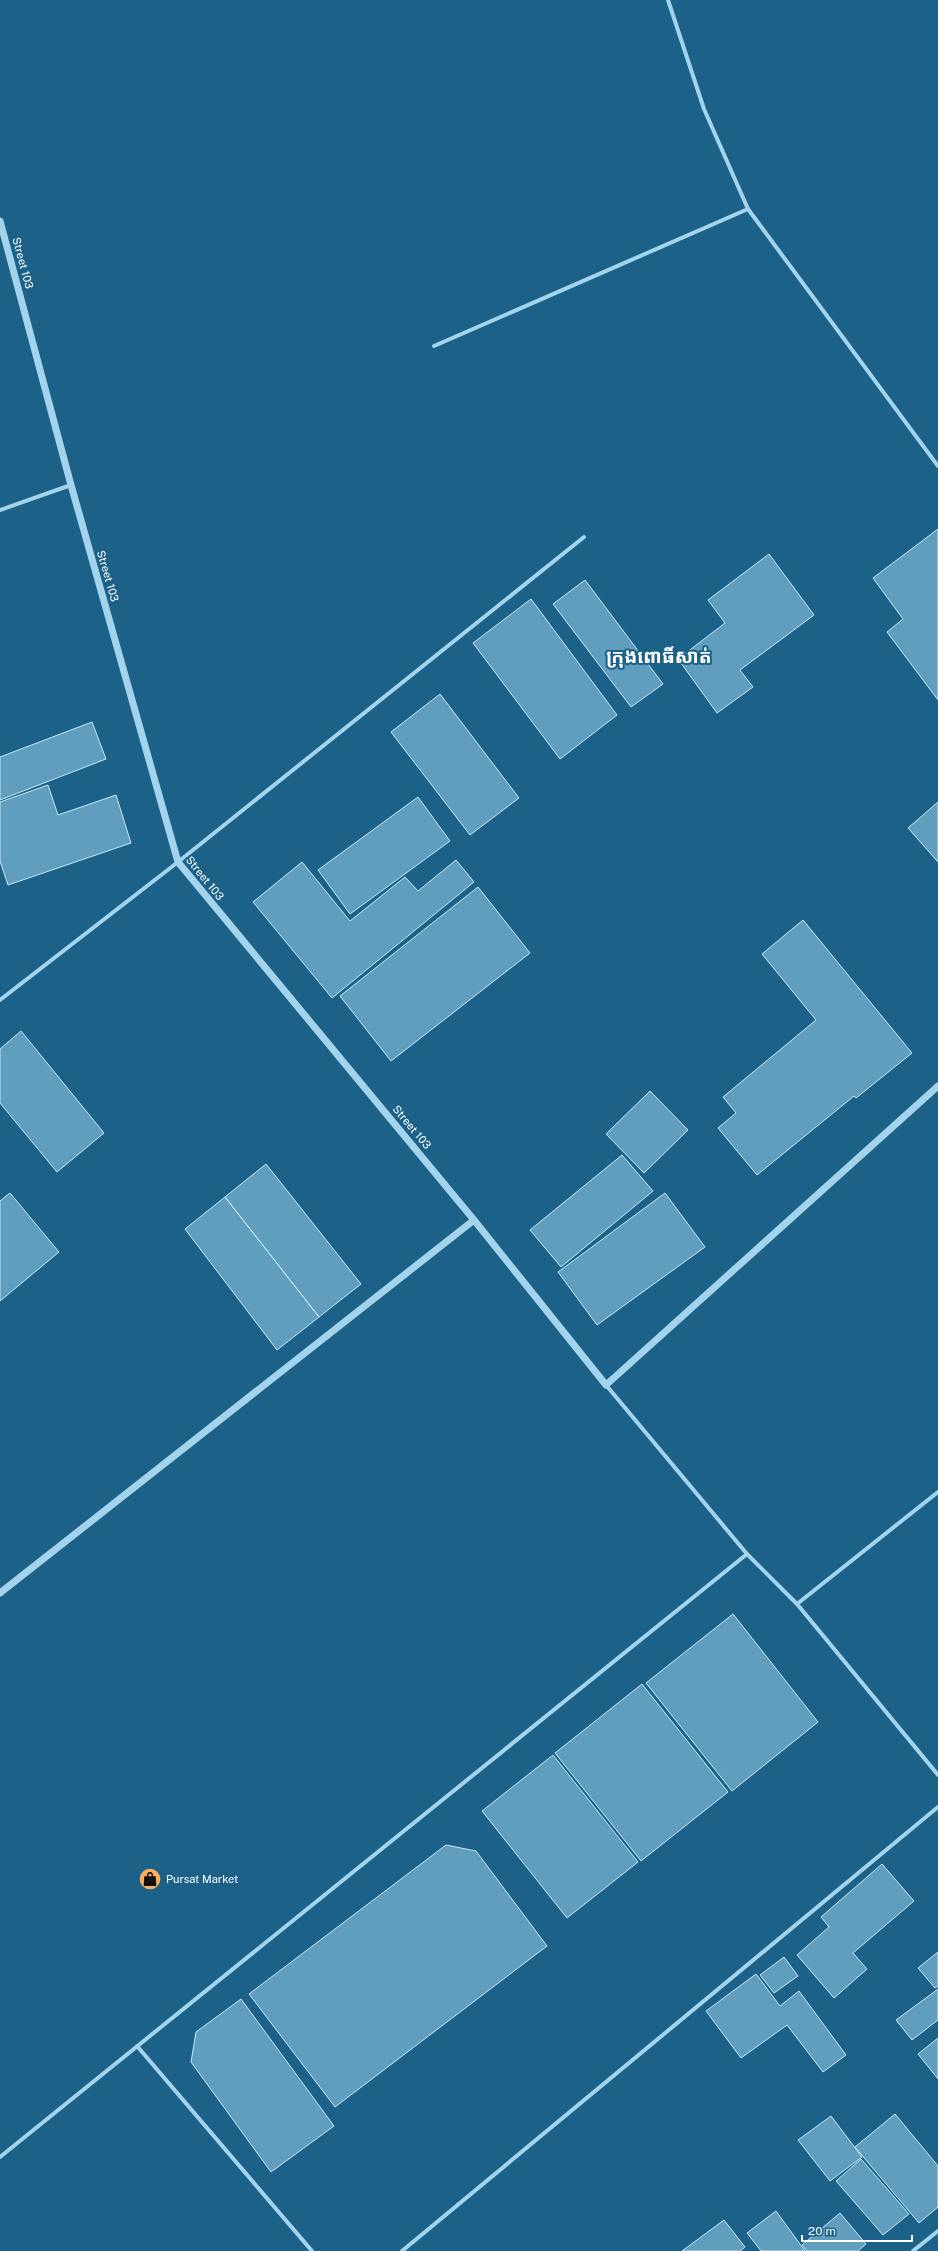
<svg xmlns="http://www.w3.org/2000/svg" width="938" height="2251" font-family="'Public Sans','Noto Sans Khmer',sans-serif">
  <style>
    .building { fill: #619ebd; stroke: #c8e9f9 }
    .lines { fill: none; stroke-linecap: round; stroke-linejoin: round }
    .minor { stroke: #a3d4ec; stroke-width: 4 }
    .tertiary { stroke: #a3d4ec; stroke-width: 7 }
    .labels { text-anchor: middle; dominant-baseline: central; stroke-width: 4; stroke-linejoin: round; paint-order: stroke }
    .street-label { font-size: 11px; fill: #fff; stroke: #1b6188 }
    .poi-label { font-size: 11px; fill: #fff; stroke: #1b6188; text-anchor: start }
    .town-label { font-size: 19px; font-weight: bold; fill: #fff; stroke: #1b6188 }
  </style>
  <rect width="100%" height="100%" fill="#1b6188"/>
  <path class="building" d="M 938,529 L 938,700 L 887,632 L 903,619 L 873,578 Z
    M 769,554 L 814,615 L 740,670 L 753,687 L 717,713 L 678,659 L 725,623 L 708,600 Z
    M 585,580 L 663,684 L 631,707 L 553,604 Z
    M 531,599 L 617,715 L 560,759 L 473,643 Z
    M 440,694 L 519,798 L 470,835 L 391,732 Z
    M 92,722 L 106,759 L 0,800 L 0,757 Z
    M 48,785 L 58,815 L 116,795 L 131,843 L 8,885 L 0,861 L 0,802 Z
    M 418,797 L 450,841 L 350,914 L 318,870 Z
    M 938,802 L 938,862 L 908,828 Z
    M 456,860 L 474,882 L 332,998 L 253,902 L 302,862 L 350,921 L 405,877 L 418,891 Z
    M 478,887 L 530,953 L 391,1061 L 340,996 Z
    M 803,920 L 912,1053 L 856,1098 L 854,1096 L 757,1175 L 718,1128 L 736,1113 L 723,1097 L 816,1020 L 762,954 Z
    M 21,1031 L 104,1133 L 57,1172 L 0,1103 L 0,1049 Z
    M 650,1091 L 688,1130 L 644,1173 L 606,1134 Z
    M 622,1155 L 653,1191 L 561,1267 L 530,1230 Z
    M 266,1164 L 361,1284 L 319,1317 L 225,1197 Z
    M 10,1193 L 59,1252 L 0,1301 L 0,1201 Z
    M 665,1193 L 705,1247 L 597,1325 L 558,1272 Z
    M 225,1197 L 319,1317 L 277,1350 L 185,1229 Z
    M 733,1614 L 818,1722 L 732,1791 L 646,1683 Z
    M 642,1684 L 728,1792 L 641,1861 L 555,1753 Z
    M 553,1755 L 638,1862 L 567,1918 L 482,1811 Z
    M 446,1845 L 476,1851 L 547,1946 L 335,2107 L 249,1994 Z
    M 882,1864 L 914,1901 L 853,1953 L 867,1969 L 834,1998 L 797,1955 L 829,1927 L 821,1917 Z
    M 938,1952 L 938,1986 L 935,1988 L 918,1968 Z
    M 784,1957 L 798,1976 L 774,1993 L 760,1975 Z
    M 756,1974 L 780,2006 L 799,1991 L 846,2055 L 823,2072 L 787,2025 L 741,2058 L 706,2011 Z
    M 938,1989 L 938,2020 L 912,2040 L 896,2020 Z
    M 241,1999 L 334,2126 L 271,2172 L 191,2062 L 196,2032 Z
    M 938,2038 L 938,2079 L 918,2054 Z
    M 895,2114 L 938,2166 L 938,2207 L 919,2223 L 855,2147 Z
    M 831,2116 L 862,2157 L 830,2181 L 798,2140 Z
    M 861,2159 L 909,2214 L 883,2235 L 836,2181 Z
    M 776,2211 L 805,2251 L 761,2251 L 747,2233 Z
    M 840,2213 L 866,2244 L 858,2251 L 807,2251 L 802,2245 Z
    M 724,2220 L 745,2247 L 740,2251 L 682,2251 Z"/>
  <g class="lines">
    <path class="minor" d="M 668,0 L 704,109 L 748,209 L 938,466
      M 434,346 L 748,209
      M 0,510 L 71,485
      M 0,1000 L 178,862 L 584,537
      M 606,1385 L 747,1554 L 797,1604 L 938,1775
      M 797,1604 L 938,1492
      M 137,2046 L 312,2251
      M 0,2157 L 747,1554
      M 402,2251 L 938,1807
      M 913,2251 L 938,2231"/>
    <path class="tertiary" d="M 0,221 L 71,485 L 178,862 L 474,1220 L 606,1385 L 938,1086
      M 0,1593 L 474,1220"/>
  </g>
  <defs>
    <g id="shop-disc" transform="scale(1.15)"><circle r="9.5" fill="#feae5f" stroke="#1b6188"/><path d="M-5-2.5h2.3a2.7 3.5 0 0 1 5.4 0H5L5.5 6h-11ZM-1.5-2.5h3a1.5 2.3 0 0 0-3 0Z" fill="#111"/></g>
  </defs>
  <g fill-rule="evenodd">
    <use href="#shop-disc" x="150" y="1879"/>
  </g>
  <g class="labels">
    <g class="street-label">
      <text transform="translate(23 263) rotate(75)">Street 103</text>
      <text transform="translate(108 576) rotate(74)">Street 103</text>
      <text transform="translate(205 878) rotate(51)">Street 103</text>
      <text transform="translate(412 1127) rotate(50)">Street 103</text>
    </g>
    <g class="poi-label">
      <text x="166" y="1879">Pursat Market</text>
    </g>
    <g class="town-label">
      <text x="659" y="656">ក្រុងពោធិ៍សាត់</text>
    </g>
  </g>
  <path d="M802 2235v6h110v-6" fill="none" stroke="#ffffff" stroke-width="2"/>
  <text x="808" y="2235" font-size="12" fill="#ffffff" stroke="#1b6188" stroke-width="3" paint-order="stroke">20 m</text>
</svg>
